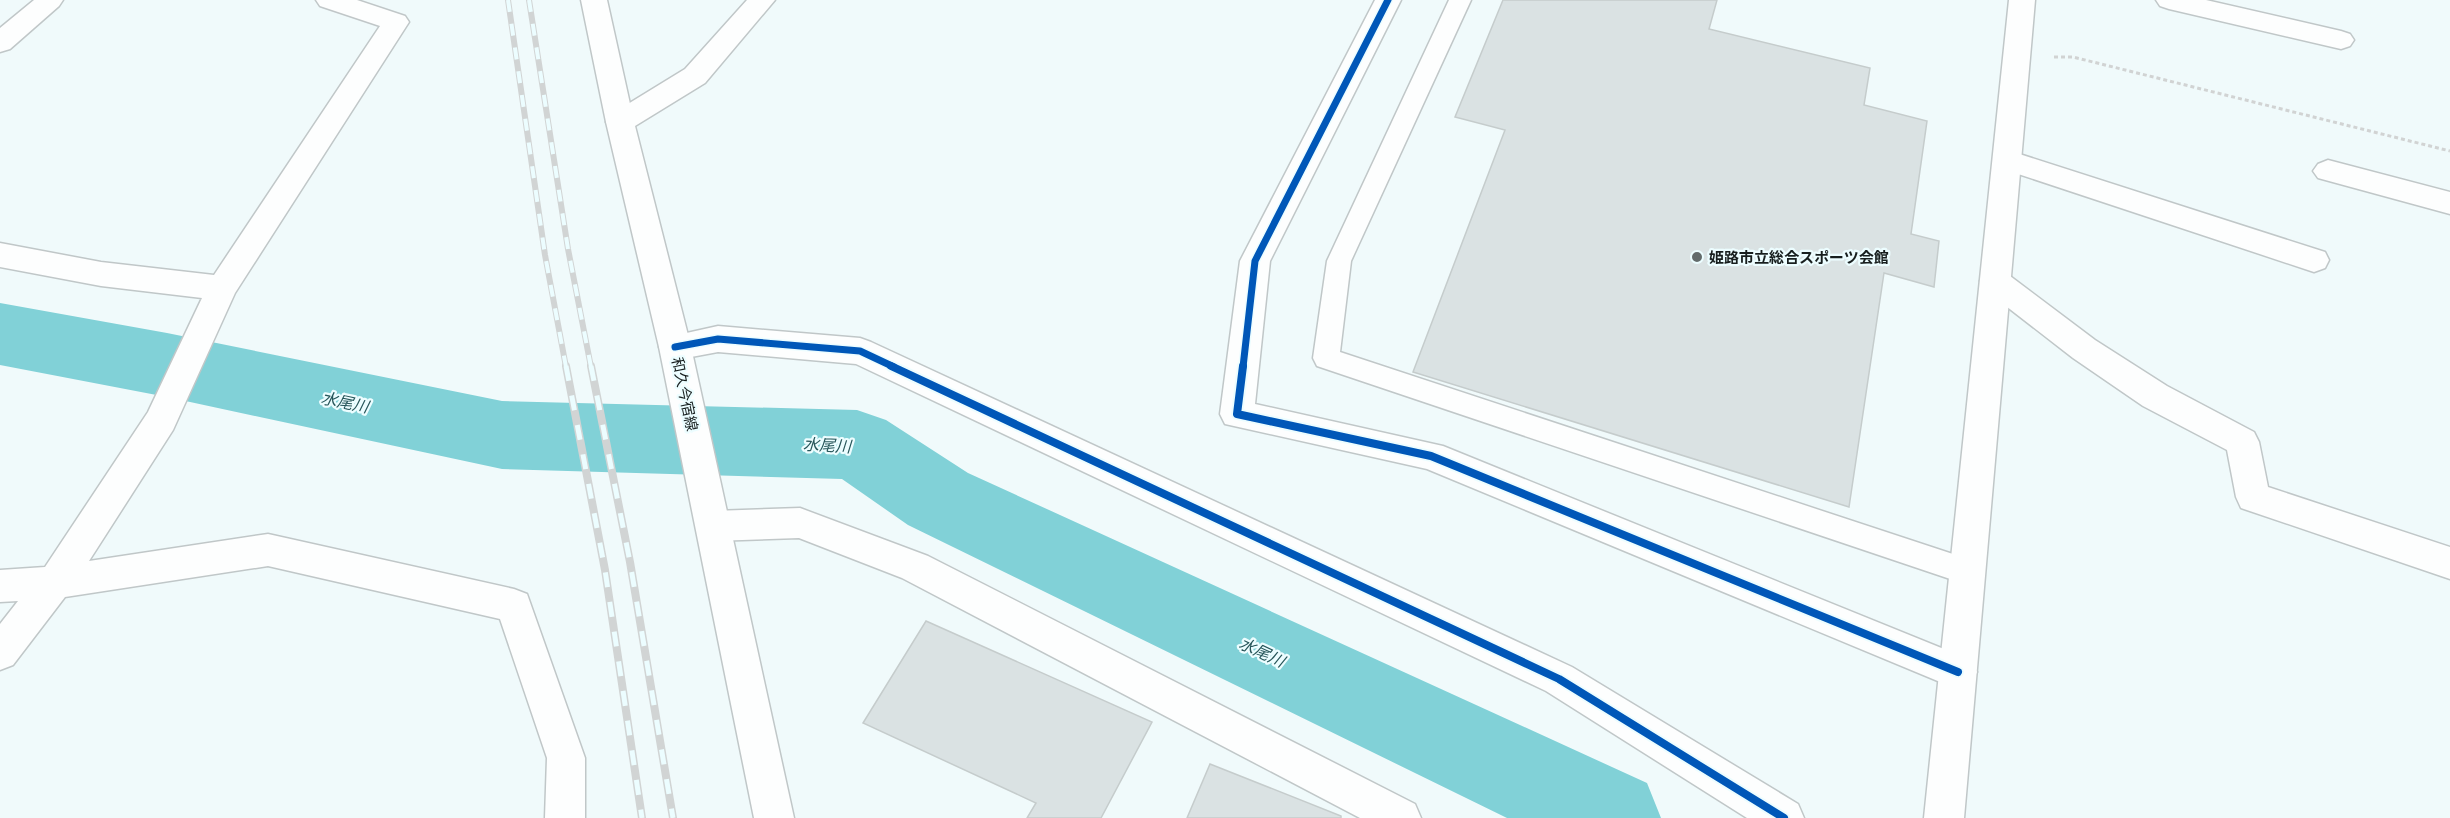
<svg xmlns="http://www.w3.org/2000/svg" width="2450" height="818" font-family="'IBM Plex Sans','Noto Sans JP',sans-serif">
  <style>
    .lines { fill: none; stroke-linecap: round; stroke-linejoin: round }
    .river { fill: #81d1d7; fill-rule: evenodd }
    .building { fill: #dae2e3; stroke: #c5cccc; stroke-width: 1.5 }
    .service-casing { stroke: #c0c7c8; stroke-width: 3 }
    .minor-casing { stroke: #c0c7c8; stroke-width: 3 }
    .tertiary-casing { stroke: #c0c7c8; stroke-width: 3 }
    .secondary-casing { stroke: #c0c7c8; stroke-width: 3 }
    .path { stroke: #d1d3d3; stroke-width: 3; stroke-dasharray: 4 3; stroke-linecap: butt }
    .service { fill: #fdfefe; fill-rule: evenodd }
    .minor { fill: #fdfefe; fill-rule: evenodd }
    .tertiary { fill: #fdfefe; fill-rule: evenodd }
    .secondary { fill: #fdfefe; fill-rule: evenodd }
    .rail-far1-casing { stroke: #d1d4d4; stroke-width: 6 }
    .rail-casing { stroke: #d1d4d4; stroke-width: 8 }
    .rail-far1 { stroke: #ecfdff; stroke-width: 4; stroke-dasharray: 12; stroke-linecap: butt }
    .rail { stroke: #ecfdff; stroke-width: 5; stroke-dasharray: 15; stroke-linecap: butt }
    .cycleway-far1-casing { stroke: #ecfdff; stroke-width: 10 }
    .cycleway-casing { stroke: #ecfdff; stroke-width: 12 }
    .cycleway-far1 { stroke: #0057b8; stroke-width: 7 }
    .cycleway { stroke: #0057b8; stroke-width: 8 }
    .poi-dot { fill: #636b6b; stroke: #ecfdff; stroke-width: 2 }
    .labels { text-anchor: middle; dominant-baseline: central; stroke-width: 4.5; stroke-linejoin: round; paint-order: stroke }
    .poi-label { font-size: 15px; font-weight: bold; fill: #171e1e; stroke: #ecfdff; text-anchor: start }
    .street-label { font-size: 15px; fill: #171e1e; stroke: #ecfdff }
    .water-label { font-size: 16px; font-style: italic; fill: #27565a; stroke: #ecfdff }
  </style>
  <rect width="100%" height="100%" fill="#f0fafb"/>
  <g class="lines">
    <path class="river" d="M 0,303 L 167,333 L 502,401 L 857,410 L 886,420 L 968,473 L 1647,783 L 1661,818 L 1507,818 L 908,525 L 842,479 L 502,469 L 167,397 L 0,365 Z"/>
  </g>
  <path class="building" d="M 1503,0 L 1717,0 L 1709,29 L 1870,68 L 1864,105 L 1927,121 L 1911,234 L 1939,241 L 1934,287 L 1884,273 L 1849,507 L 1413,372 L 1505,130 L 1455,117 Z
    M 926,621 L 1152,722 L 1101,818 L 1027,818 L 1036,803 L 863,723 Z
    M 1210,764 L 1341,816 L 1341,818 L 1187,818 Z"/>
  <g class="lines">
    <g class="service-casing">
      <path id="service" d="M 1449,0 L 1471,0 L 1351,261 L 1340,352 L 1968,559 L 1978,563 L 1983,572 L 1978,581 L 1968,585 L 1317,366 L 1313,358 L 1327,261 Z"/>
    </g>
    <g class="minor-casing">
      <path id="minor" d="M 34,0 L 63,0 L 59,6 L 10,49 L 0,52 L 0,28 Z
        M 316,0 L 357,0 L 405,16 L 409,22 L 235,293 L 173,430 L 89,561 L 268,534 L 514,589 L 527,594 L 585,758 L 585,818 L 545,818 L 547,758 L 500,619 L 268,566 L 65,597 L 13,665 L 0,670 L 0,624 L 18,601 L 0,602 L 0,570 L 45,567 L 148,412 L 202,298 L 101,286 L 0,267 L 0,243 L 101,262 L 214,275 L 380,26 L 320,6 Z
        M 1375,0 L 1401,0 L 1270,261 L 1255,404 L 1443,446 L 1971,660 L 1977,672 L 1971,684 L 1958,690 L 1945,684 L 1427,469 L 1225,424 L 1220,414 L 1240,261 Z
        M 2156,0 L 2206,0 L 2341,31 L 2350,34 L 2354,40 L 2350,46 L 2341,49 L 2169,9 L 2160,6 Z
        M 2007,150 L 2325,252 L 2329,260 L 2325,268 L 2314,272 L 1997,167 L 1993,160 L 1997,153 Z
        M 2328,160 L 2450,192 L 2450,214 L 2318,178 L 2313,171 L 2318,164 Z
        M 1995,269 L 2006,273 L 2095,340 L 2167,386 L 2254,432 L 2259,442 L 2268,487 L 2450,547 L 2450,579 L 2241,508 L 2236,497 L 2227,450 L 2143,406 L 2073,358 L 1984,289 L 1980,281 L 1984,273 Z
        M 718,326 L 860,338 L 871,342 L 1572,667 L 1798,804 L 1804,818 L 1747,818 L 1546,691 L 856,364 L 718,352 L 675,360 L 664,356 L 659,347 L 664,338 Z
        M 800,508 L 928,556 L 1415,804 L 1421,818 L 1360,818 L 902,578 L 799,538 L 713,541 L 701,537 L 696,526 L 701,515 L 713,511 Z"/>
    </g>
    <g class="tertiary-casing">
      <path id="tertiary" d="M 581,0 L 607,0 L 634,122 L 630,129 L 620,132 L 610,129 L 606,122 Z
        M 2009,0 L 2035,0 L 1964,818 L 1924,818 Z"/>
    </g>
    <g class="secondary-casing">
      <path id="secondary" d="M 747,0 L 775,0 L 705,83 L 635,126 L 691,347 L 794,818 L 754,818 L 659,347 L 606,122 L 610,115 L 685,69 Z"/>
    </g>
    <path class="path" d="M 2054,57 L 2073,57 L 2450,151"/>
    <use href="#service" class="service"/>
    <use href="#minor" class="minor"/>
    <use href="#tertiary" class="tertiary"/>
    <use href="#secondary" class="secondary"/>
    <g class="rail-far1-casing">
      <path id="rail-far1" d="M 508,0 L 545,255 L 566,367
        M 529,0 L 568,249 L 591,367"/>
    </g>
    <g class="rail-casing">
      <path id="rail" d="M 566,366 L 605,570 L 642,818
        M 591,366 L 630,562 L 673,818"/>
    </g>
    <use href="#rail-far1" class="rail-far1"/>
    <use href="#rail" class="rail"/>
    <g class="cycleway-far1-casing">
      <path id="cycleway-far1" d="M 675,347 L 718,339 L 860,351 L 894,367
        M 1243,367 L 1255,261 L 1388,0"/>
    </g>
    <g class="cycleway-casing">
      <path id="cycleway" d="M 891,366 L 1559,679 L 1784,818
        M 1243,366 L 1237,414 L 1431,456 L 1958,672"/>
    </g>
    <use href="#cycleway-far1" class="cycleway-far1"/>
    <use href="#cycleway" class="cycleway"/>
  </g>
  <circle class="poi-dot" cx="1697" cy="257" r="6"/>
  <g class="labels">
    <g class="poi-label">
      <text x="1709" y="257">姫路市立総合スポーツ会館</text>
    </g>
    <g class="street-label">
      <text transform="translate(685 394) rotate(78)">和久今宿線</text>
    </g>
    <g class="water-label">
      <text transform="translate(345 402) rotate(12)">水尾川</text>
      <text transform="translate(827 445) rotate(3)">水尾川</text>
      <text transform="translate(1262 652) rotate(25)">水尾川</text>
    </g>
  </g>
</svg>
